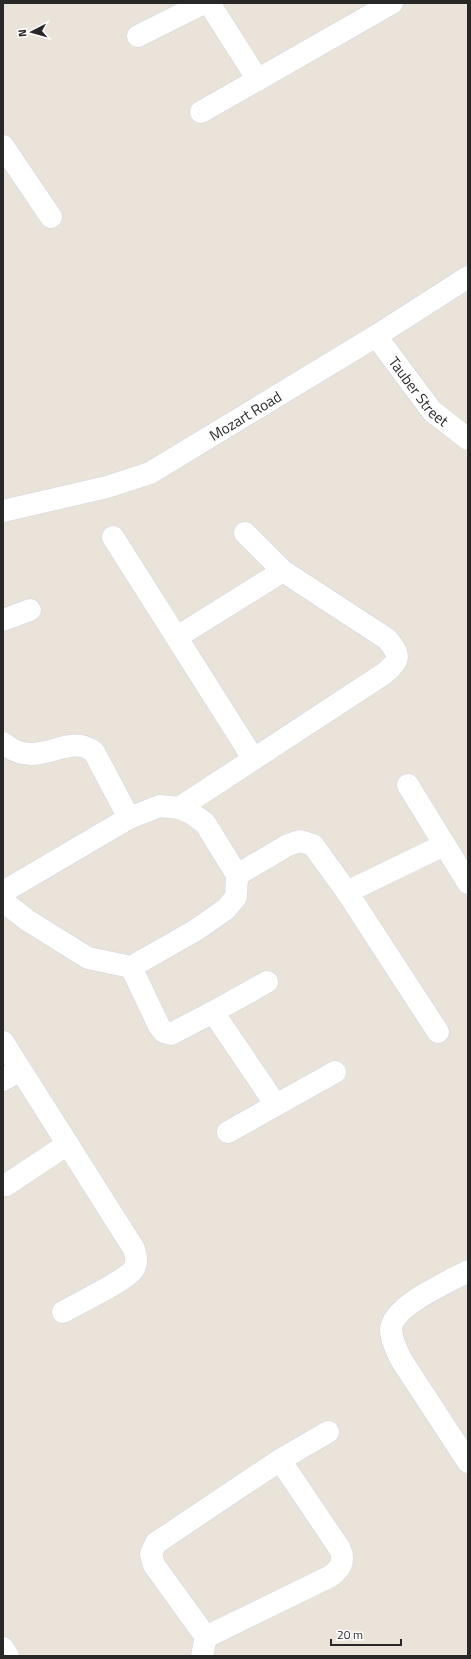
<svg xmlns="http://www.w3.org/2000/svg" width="471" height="1659" font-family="'Titillium Web',sans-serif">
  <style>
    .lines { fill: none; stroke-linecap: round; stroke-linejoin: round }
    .minor-casing { stroke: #cfd3e1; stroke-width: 23 }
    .minor { stroke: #fff; stroke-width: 22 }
    .labels { text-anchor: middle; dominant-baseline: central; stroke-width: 4; stroke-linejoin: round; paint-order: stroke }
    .street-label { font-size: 15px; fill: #282828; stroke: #fff }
  </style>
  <rect width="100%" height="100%" fill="#eae3da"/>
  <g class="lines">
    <g class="minor-casing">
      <g id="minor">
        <path d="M 209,3 L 258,80"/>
        <path d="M 138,36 L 204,3"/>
        <path d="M 201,112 L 392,3"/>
        <path d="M 3,146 L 51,217"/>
        <path id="s1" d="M 376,336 L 432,411 L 468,439"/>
        <path id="s2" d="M 3,511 L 107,487 L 150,473 L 376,336 L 468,277"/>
        <path d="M 113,537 L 253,758"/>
        <path d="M 3,620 L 30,610"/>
        <path d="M 177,637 L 283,571"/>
        <path d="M 3,743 C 40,773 66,730 94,752 L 129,818"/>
        <path d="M 408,785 L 468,883"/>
        <path d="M 179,808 L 385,673 C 400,659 401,656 387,639 L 283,571 L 245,533"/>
        <path d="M 237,875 L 288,845 L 300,841 L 313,845 L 347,892 L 438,1032"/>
        <path d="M 3,892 L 129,818 L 160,806 L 179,808 L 191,813 L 205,823 L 237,875 L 236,897 L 226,909 L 196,930 L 131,967 L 88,958 L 27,920 L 3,901"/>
        <path d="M 347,892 L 444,845"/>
        <path d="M 131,967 L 159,1026 L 164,1032 L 171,1034 L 213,1012 L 267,982"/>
        <path d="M 213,1012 L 276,1105"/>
        <path d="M 3,1042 L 134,1249 C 136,1256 138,1263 133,1270 C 126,1280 77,1304 63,1312"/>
        <path d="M 3,1080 L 20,1070"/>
        <path d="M 228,1132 L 335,1072"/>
        <path d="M 6,1185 L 68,1144"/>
        <path d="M 468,1271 C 449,1282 393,1305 391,1329 C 391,1340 397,1351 402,1361 L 468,1462"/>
        <path d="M 206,1637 L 331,1576 C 341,1568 345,1561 340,1549 L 280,1460"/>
        <path d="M 3,1648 L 8,1656"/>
        <path d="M 202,1656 L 206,1637 L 154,1565 L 151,1554 L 156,1543 L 280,1460 L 328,1432"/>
      </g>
    </g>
    <use href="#minor" class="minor"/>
  </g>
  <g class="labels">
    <g class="street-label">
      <text stroke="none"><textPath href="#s1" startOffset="70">Tauber Street</textPath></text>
      <text stroke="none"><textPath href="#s2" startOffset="263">Mozart Road</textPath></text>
    </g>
  </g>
  <rect width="471" height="1659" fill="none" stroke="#282828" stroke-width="8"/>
  <g transform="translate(32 32) rotate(264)" stroke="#ffffff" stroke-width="3" paint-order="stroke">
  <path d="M0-3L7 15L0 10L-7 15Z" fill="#282828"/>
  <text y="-6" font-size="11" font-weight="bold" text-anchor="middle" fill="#282828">N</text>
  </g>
  <path d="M331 1639v6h70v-6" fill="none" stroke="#282828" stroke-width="2"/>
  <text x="337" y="1639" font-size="12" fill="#282828" stroke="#ffffff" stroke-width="3" paint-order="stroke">20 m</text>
</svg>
